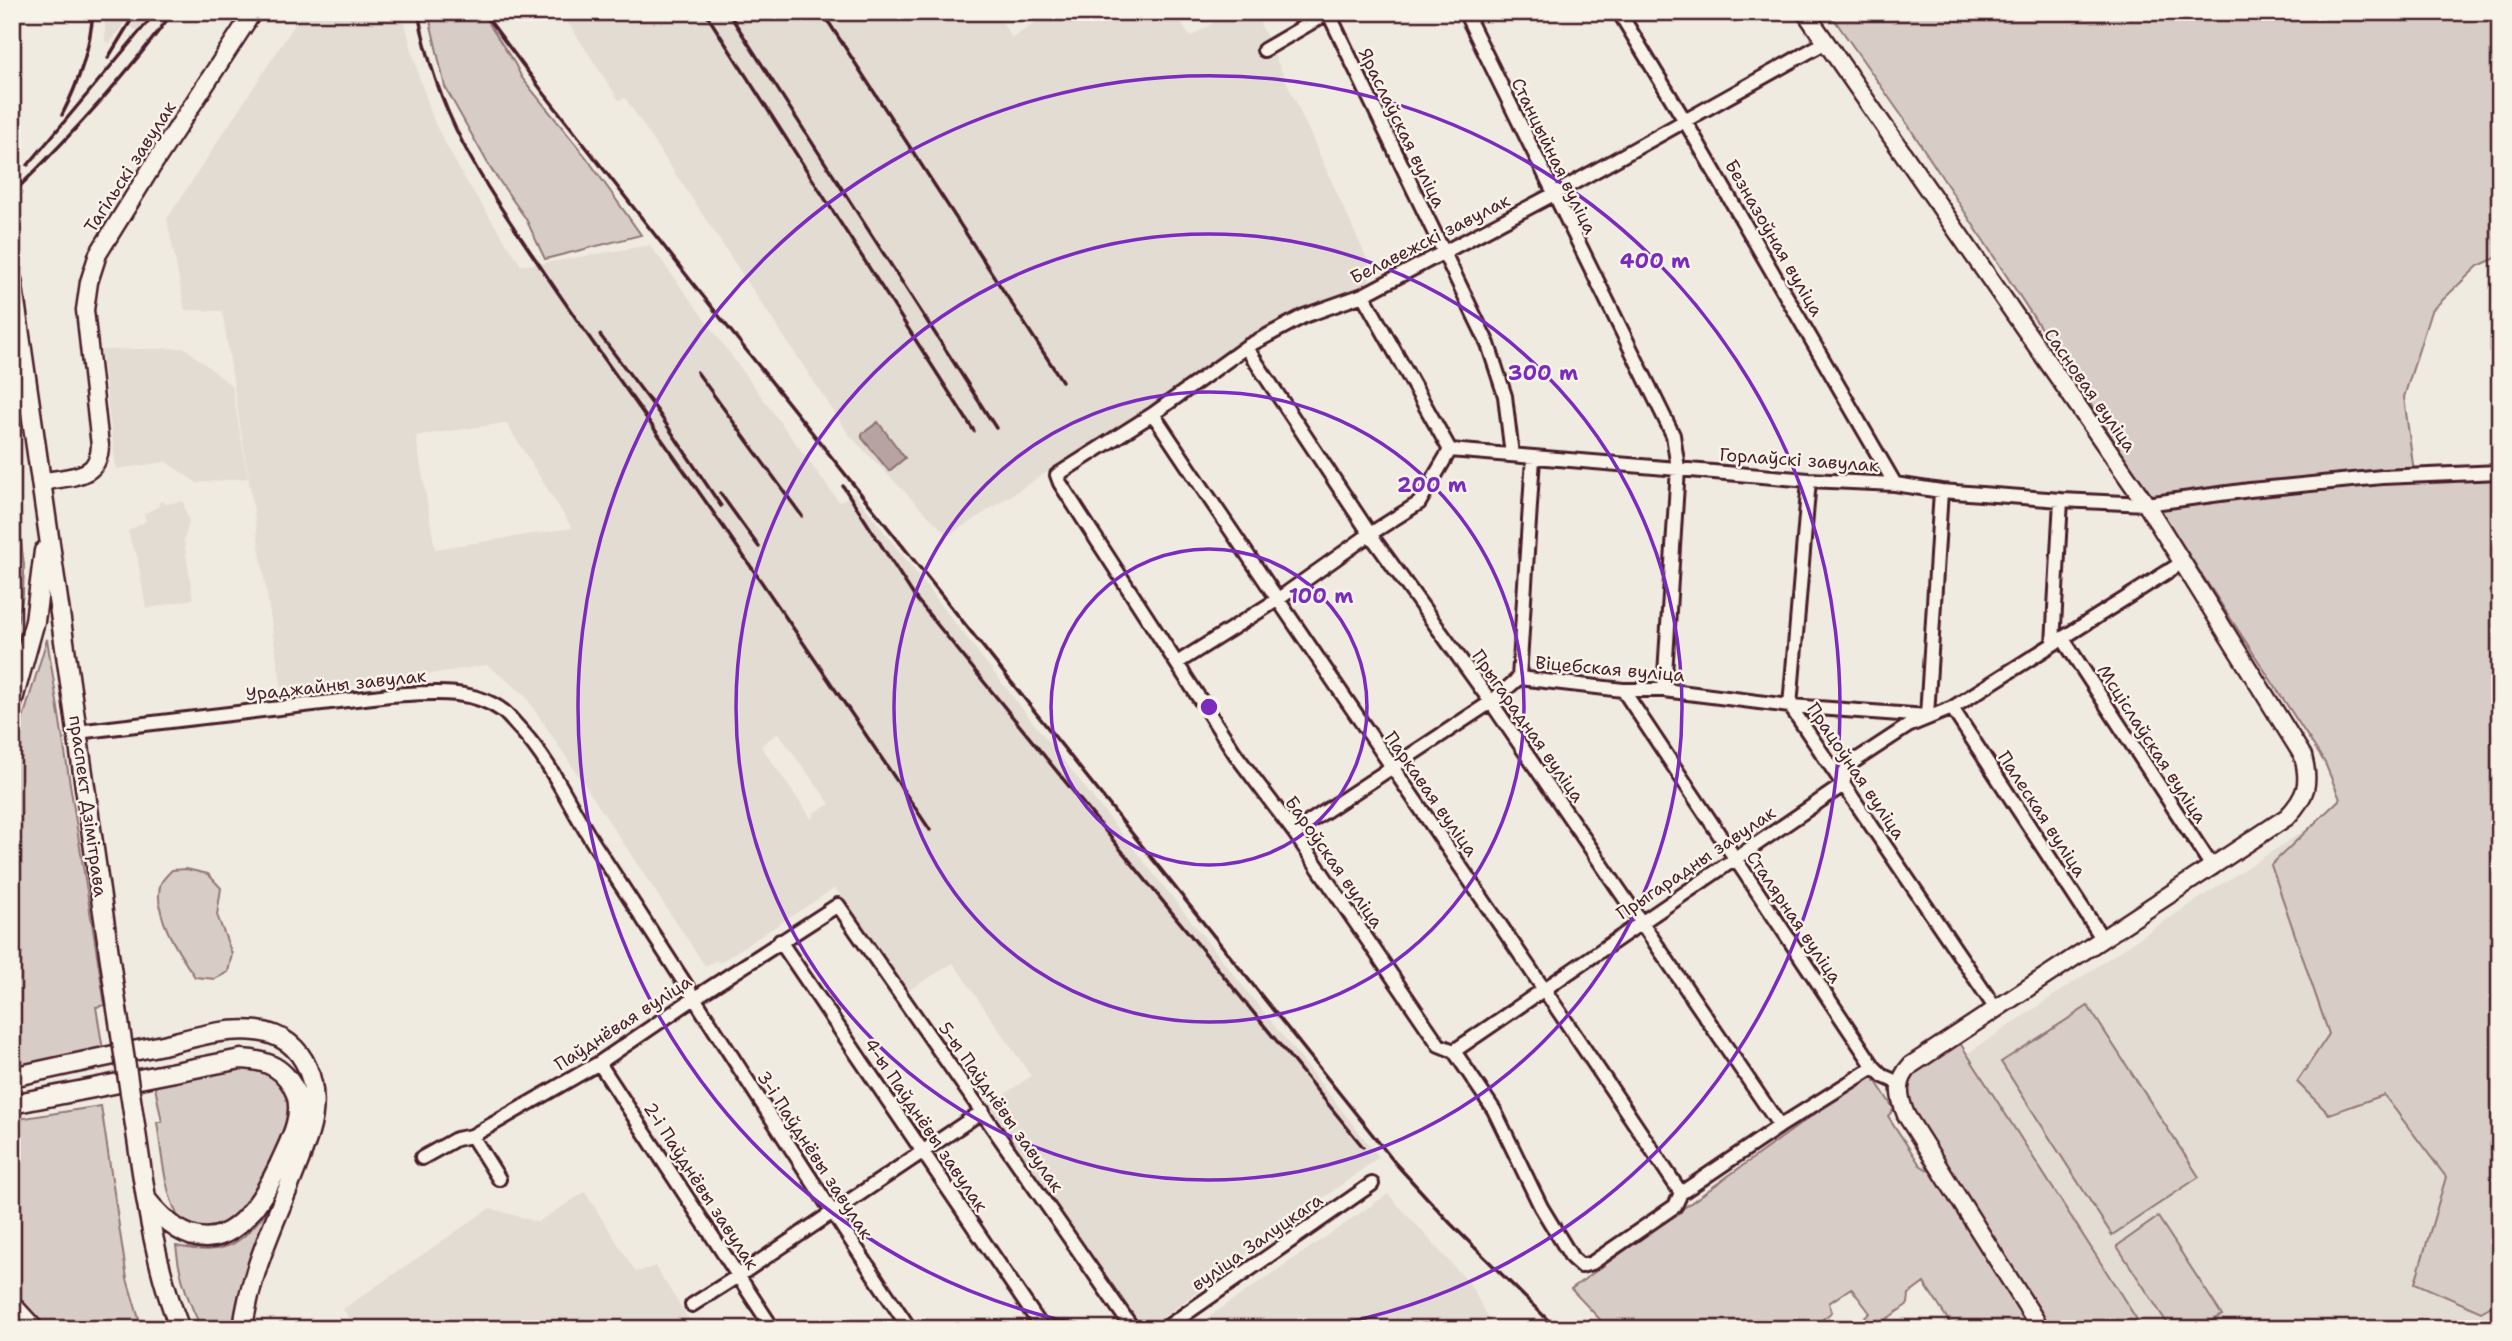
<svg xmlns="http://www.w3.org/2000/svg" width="2512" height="1341" font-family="'Shantell Sans',sans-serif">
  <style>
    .built { fill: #e3dcd2; fill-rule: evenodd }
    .green { fill: #d8cdc6; stroke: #917678; stroke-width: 2 }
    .water { fill: #b7a4a2; stroke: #8b6f72; stroke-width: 2 }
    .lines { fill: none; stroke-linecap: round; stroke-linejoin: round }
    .minor-casing { stroke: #4a1f2b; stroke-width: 18 }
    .secondary-casing { stroke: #4a1f2b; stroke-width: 21 }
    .primary-casing { stroke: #4a1f2b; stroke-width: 23 }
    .minor { stroke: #f7f3e8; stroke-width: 12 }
    .secondary { stroke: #f7f3e8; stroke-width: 16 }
    .primary { stroke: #f7f3e8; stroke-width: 18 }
    .rail { stroke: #4a1f2b; stroke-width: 3.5 }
    .primary-bridge-casing { stroke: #4a1f2b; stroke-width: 23; stroke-linecap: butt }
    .primary-bridge { stroke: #f7f3e8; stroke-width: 18 }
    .ring { fill: none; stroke: #7b2cbf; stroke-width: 3.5 }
    .labels { text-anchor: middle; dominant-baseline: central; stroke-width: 5; stroke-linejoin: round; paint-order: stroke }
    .street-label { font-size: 18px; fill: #4a1f2b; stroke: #f7f3e8 }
    .centre { fill: #7b2cbf; stroke: #f7f3e8; stroke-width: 3.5 }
    .ring-label { font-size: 21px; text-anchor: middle; font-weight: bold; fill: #7b2cbf; stroke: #f7f3e8; stroke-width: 5; stroke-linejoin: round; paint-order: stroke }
  </style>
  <rect width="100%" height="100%" fill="#f0ebe0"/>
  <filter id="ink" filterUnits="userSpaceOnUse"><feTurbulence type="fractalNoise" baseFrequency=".0143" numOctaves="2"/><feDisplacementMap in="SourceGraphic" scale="14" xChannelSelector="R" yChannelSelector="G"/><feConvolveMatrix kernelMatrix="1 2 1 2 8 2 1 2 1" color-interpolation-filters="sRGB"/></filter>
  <g filter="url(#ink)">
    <path class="built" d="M 105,12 L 152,12 L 138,32 L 125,22 L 110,43 L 105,41 Z
      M 303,12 L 402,12 L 418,73 L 435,124 L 463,176 L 521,265 L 538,264 L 650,245 L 839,502 L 854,493 L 1017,702 L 1379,1157 L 1147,1329 L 1142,1329 L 989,1105 L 1031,1076 L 953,963 L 909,990 L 835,888 L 719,963 L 716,960 L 705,966 L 524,694 L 487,665 L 283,697 L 222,311 L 185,310 L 167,219 ZM 506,423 L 572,528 L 435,549 L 416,436 ZM 778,733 L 830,804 L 813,813 L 814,816 L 811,818 L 761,746 Z
      M 561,12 L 996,12 L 1012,38 L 1052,12 L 1175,12 L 1190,37 L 1232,12 L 1255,12 L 1371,268 L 1368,285 L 1239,354 L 1217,357 L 1212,366 L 948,536 L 850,436 L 625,98 L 619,100 Z
      M 185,348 L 232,386 L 248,478 L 197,483 L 166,462 L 116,469 L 101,350 Z
      M 164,501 L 165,504 L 183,501 L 189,522 L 184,540 L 193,599 L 146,609 L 137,555 L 132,546 L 128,531 L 146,521 L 144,514 L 159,506 L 159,502 Z
      M 2435,746 L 2500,855 L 2500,1329 L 2143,1329 L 1967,1054 L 2160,924 Z
      M 585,1192 L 636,1272 L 655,1266 L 695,1329 L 356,1329 L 343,1309 L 490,1208 L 538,1222 Z
      M 1388,1194 L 1470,1284 L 1494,1329 L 1191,1329 Z"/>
    <path class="green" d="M 428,12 L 481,12 L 515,64 L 522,78 L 586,157 L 641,235 L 545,259 L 526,219 L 491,169 L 445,87 Z
      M 1829,12 L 2500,12 L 2500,256 L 2478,266 L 2431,311 L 2404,397 L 2415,480 L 2500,473 L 2500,1301 L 2481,1312 L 2415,1283 L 2446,1177 L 2384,1095 L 2329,1114 L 2297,1082 L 2329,1034 L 2271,865 L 2340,799 L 2325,763 L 1904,119 Z
      M 12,470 L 24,565 L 23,594 L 12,652 Z
      M 47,639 L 105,1005 L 96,1007 L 103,1050 L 12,1071 L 12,755 Z
      M 186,869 L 208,874 L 221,888 L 217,915 L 232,954 L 228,972 L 215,979 L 195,977 C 179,954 151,912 161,883 C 163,879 169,873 172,870 Z
      M 2088,1006 L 2199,1177 L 2112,1235 L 2001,1062 Z
      M 1960,1043 L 2143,1329 L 2050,1329 L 1911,1111 C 1901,1066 1926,1063 1960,1043 Z
      M 249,1066 L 278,1079 L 288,1094 L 292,1110 L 272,1171 L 234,1225 L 207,1232 L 182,1224 C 164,1194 162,1155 157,1122 L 162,1122 L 154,1082 Z
      M 1873,1077 L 1894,1109 L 1888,1116 L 1920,1165 L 1937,1176 L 2033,1329 L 1954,1329 L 1924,1283 L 1909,1294 L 1908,1304 L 1881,1323 L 1873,1327 L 1864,1323 L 1863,1319 L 1870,1313 L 1851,1288 L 1829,1303 L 1832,1312 L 1810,1329 L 1609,1329 L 1571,1289 L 1859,1082 Z
      M 101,1106 L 127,1279 L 142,1329 L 40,1329 L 12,1302 L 12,1120 Z
      M 277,1197 L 243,1285 L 234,1329 L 202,1329 C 188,1302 179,1277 176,1246 C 234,1258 244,1240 277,1197 Z
      M 2158,1217 L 2222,1315 L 2195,1329 L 2171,1329 L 2117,1246 Z"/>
    <path class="water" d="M 878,422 L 905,458 L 889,471 L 862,438 L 862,434 Z"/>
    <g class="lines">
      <g class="minor-casing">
        <path id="minor" d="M 1328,12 L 1488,344 L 1505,396 L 1512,455
          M 1465,12 L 1673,435 L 1678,468 L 1664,690
          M 1619,12 L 1685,121 L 1895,484
          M 1826,42 L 1554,194 L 1363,295 L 1304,316 L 1246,347 L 1153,414 L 1057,475 L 1060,483 L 1236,755 L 1294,832 L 1439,1045 L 1454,1051 L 1494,1110 L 1541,1207 L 1572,1258 L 1581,1266 L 1592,1263 L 1675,1206 L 1681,1193 L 1780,1126 L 1874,1067
          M 1264,50 L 1329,12
          M 1363,295 L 1450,450
          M 1246,347 L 1370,534 L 1491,702 L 1780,1126
          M 1153,414 C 1327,676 1508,932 1681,1193
          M 1450,450 L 1809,480 L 1895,484 L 1941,491 L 2061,500 L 2146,504 L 2250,490 L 2382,477 L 2500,472
          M 1809,480 L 1790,706 L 1996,1009
          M 2063,639 L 2213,868
          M 2053,644 L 2061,500
          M 1177,663 L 1277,600 L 1370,534 L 1419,503 L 1450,450
          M 1519,678 L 1533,458
          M 1623,690 L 1874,1067 L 1883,1076 L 1899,1083
          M 1952,708 L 2102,938
          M 77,732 L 390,695 C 427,693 471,687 503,711 C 509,716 515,724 521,730 C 554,766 571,810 598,850 C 703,1009 803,1171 910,1329
          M 1294,832 L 1491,702 L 1519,678 L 1623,690 L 1664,690 L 1790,706 L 1927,716 L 1941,491
          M 780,941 L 1043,1329
          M 1454,1051 L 1843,785 L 1847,766 L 1908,726 L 1952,708 L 2183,562
          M 599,1063 L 773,1329
          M 472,1136 L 499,1179
          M 422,1158 L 456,1139 L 472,1136 L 599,1063 L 693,999 L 838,905 L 1133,1329
          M 692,1305 L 738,1276 L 983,1111
          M 1164,1329 L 1372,1184"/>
      </g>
      <g class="secondary-casing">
        <path id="secondary" d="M 1805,12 L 2146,504 L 2303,756 C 2310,783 2307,796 2287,817 L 1911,1065 C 1896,1081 1898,1095 1906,1115 L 2041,1329
          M 41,482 C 69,476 99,480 100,446 L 85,310 L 89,282 L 98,254 L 155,162 L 253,12"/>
      </g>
      <g class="primary-casing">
        <path id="primary" d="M 12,280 L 117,1009
          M 12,703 L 35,621 L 44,551
          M 12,1077 C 62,1066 112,1055 163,1045 C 192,1038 226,1027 257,1031 C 309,1037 322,1090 309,1133 C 288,1198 251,1260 243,1329
          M 12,1104 L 241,1059 C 267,1060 286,1068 296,1094 C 304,1118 288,1144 279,1165 C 247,1233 204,1271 146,1199
          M 135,1125 C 145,1194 154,1264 180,1329
          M 12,1305 L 34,1329"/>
      </g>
      <use href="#minor" class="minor"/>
      <use href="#secondary" class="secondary"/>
      <use href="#primary" class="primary"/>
      <path class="rail" d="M 418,12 C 437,115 480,178 538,263 C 582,329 629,393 675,458 C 762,581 846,705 930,830
        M 483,12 L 543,92 L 695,286 L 1396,1164 L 1451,1224 L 1557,1329
        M 705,12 L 974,431
        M 728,12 L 996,428
        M 822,12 L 1062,381
        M 108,58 L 136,12
        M 62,115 C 79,82 90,50 93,12
        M 28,165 L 156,12
        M 12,194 C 69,138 125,77 173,12
        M 600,335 L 656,409 L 721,506
        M 697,372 L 802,516
        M 843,486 L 914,596 L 1363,1147
        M 720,493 L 759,547"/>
      <g class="primary-bridge-casing">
        <path id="primary-bridge" d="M 117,1009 L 135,1125"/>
      </g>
      <use href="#primary-bridge" class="primary-bridge"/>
    </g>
  </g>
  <g class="ring">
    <circle cx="1209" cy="707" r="158"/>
    <circle cx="1209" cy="707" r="315"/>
    <circle cx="1209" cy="707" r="473"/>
    <path d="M1099 1328A631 631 0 1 1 1319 1328"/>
  </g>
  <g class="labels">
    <g class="street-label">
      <text transform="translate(1402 128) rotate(64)">Яраслаўская вуліца</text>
      <text transform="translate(1554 156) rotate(64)">Станцыйная вуліца</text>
      <text transform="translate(130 167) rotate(-57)">Тагільскі завулак</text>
      <text transform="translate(1774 238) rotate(60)">Безназоўная вуліца</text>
      <text transform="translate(1430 239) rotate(-27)">Белавежскі завулак</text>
      <text transform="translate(2090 390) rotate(55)">Сасновая вуліца</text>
      <text transform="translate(1799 460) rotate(4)">Горлаўскі завулак</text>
      <text transform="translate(1610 669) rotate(5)">Віцебская вуліца</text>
      <text transform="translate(336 685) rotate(-6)">Ураджайны завулак</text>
      <text transform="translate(1528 726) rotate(55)">Прыгарадная вуліца</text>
      <text transform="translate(2152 744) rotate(57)">Мсціслаўская вуліца</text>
      <text transform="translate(1856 771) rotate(56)">Працоўная вуліца</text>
      <text transform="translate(1431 794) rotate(55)">Паркавая вуліца</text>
      <text transform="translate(88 806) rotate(82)">праспект Дзімітрава</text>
      <text transform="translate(2042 814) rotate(57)">Палеская вуліца</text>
      <text transform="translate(1334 862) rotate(55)">Бароўская вуліца</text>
      <text transform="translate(1696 863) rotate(-34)">Прыгарадны завулак</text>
      <text transform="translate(1794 917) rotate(56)">Сталярная вуліца</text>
      <text transform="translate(623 1023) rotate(-33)">Паўднёвая вуліца</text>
      <text transform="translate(1001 1107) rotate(55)">5-ы Паўднёвы завулак</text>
      <text transform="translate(926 1125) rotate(56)">4-ы Паўднёвы завулак</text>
      <text transform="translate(815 1155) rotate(57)">3-і Паўднёвы завулак</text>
      <text transform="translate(701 1186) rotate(57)">2-і Паўднёвы завулак</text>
      <text transform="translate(1257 1242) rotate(-35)">вуліца Залуцкага</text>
    </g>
  </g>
  <circle cx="1209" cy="707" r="10" class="centre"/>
  <g class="ring-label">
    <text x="1655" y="268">400 m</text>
    <text x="1543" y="380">300 m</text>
    <text x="1432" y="492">200 m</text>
    <text x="1321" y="603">100 m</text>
  </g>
  <rect width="2512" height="1341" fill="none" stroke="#f7f3e8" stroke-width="42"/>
  <rect x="21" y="21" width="2470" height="1299" fill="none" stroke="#4a1f2b" stroke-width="2.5" filter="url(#ink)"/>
</svg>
